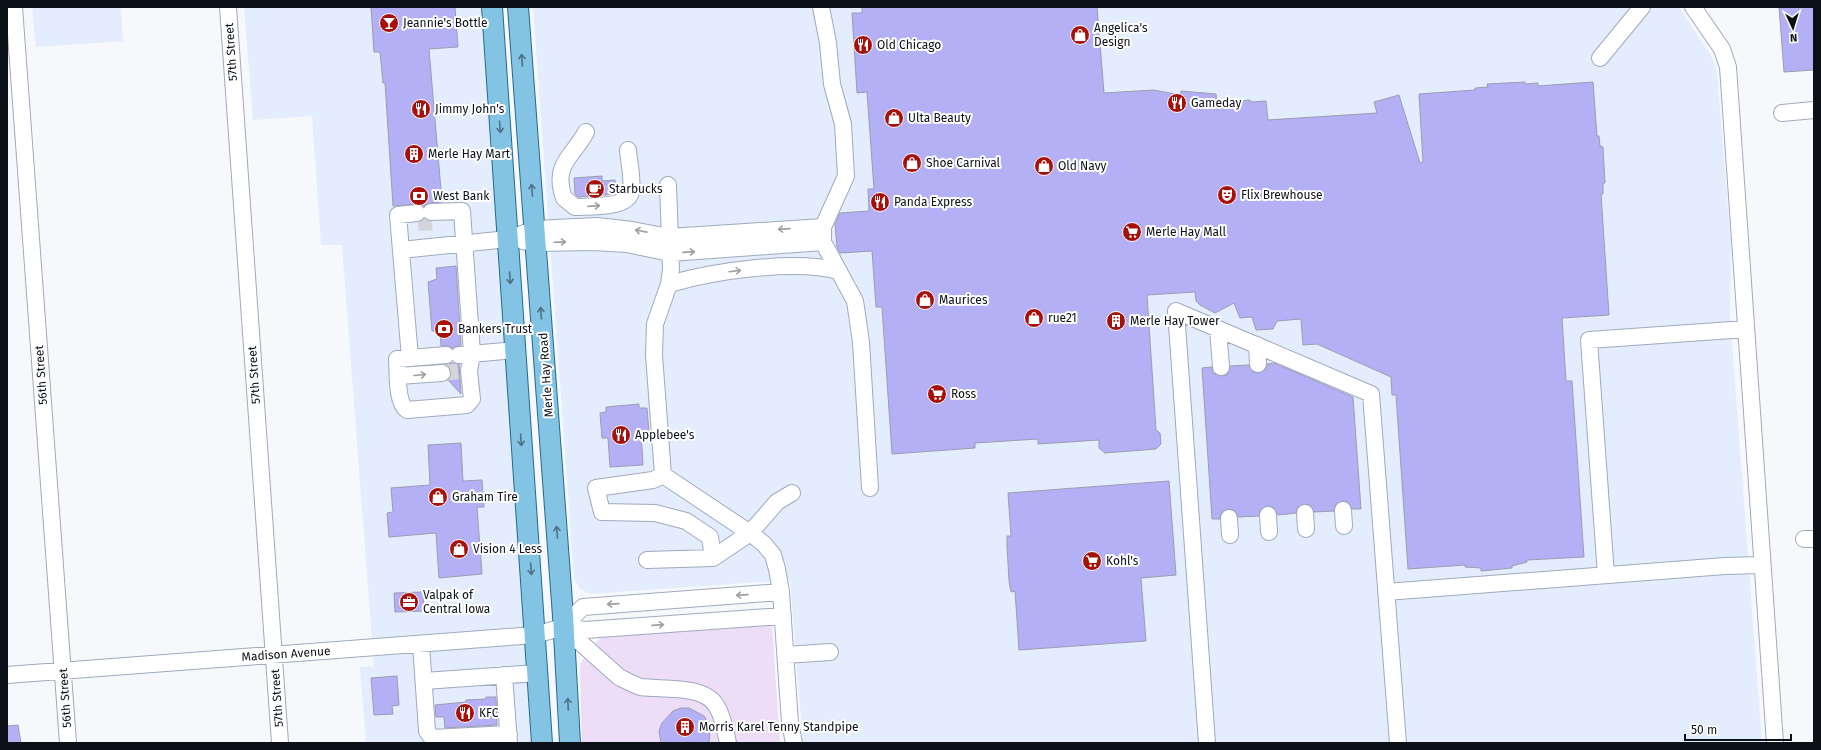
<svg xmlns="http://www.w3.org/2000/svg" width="1821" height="750" font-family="'Fira Sans',sans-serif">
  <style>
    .built { fill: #e3edfd }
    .green { fill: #edddf7 }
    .building { fill: #b4b0f5; stroke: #9c9cb1 }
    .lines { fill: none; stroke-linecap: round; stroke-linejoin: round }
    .minor-tunnel { stroke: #d3d5da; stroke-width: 16; stroke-dasharray: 16 8; stroke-linecap: butt }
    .minor-casing { stroke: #9faabe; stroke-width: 18 }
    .major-casing { stroke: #246a8f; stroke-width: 22 }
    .minor { stroke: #fff; stroke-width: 16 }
    .major { stroke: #83c3e3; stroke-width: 20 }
    .oneway { stroke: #4d7287 }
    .oneway2 { stroke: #9e9fa2 }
    .labels { text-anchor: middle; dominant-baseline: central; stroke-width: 4; stroke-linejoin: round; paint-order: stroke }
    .poi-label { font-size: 12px; fill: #0c1017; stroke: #fff; text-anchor: start }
    .street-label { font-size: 12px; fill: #0c1017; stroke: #fff }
  </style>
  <rect width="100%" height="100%" fill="#f6f8fc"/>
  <path class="built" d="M 32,7 L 121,7 L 123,41 L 36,47 Z
    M 244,7 L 492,7 L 542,743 L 366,743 L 360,667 L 374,666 L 342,245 L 321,245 L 312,116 L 253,120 Z
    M 533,7 L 1679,7 L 1713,59 L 1717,73 L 1731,244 L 1730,316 L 1762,743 L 803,743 L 790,580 L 590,594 L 579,588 L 574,579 Z"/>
  <path class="green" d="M 772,625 L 780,743 L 582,743 L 580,666 L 585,655 L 601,637 Z"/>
  <path class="building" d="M 371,7 L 455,7 L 458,47 L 429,49 L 442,202 L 430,203 L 424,206 L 416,204 L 393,206 L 385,83 L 383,83 L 380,52 L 374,52 Z
    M 862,7 L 1097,7 L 1104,93 L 1154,90 L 1180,95 L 1181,91 L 1216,94 L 1217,103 L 1250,100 L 1250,102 L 1266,101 L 1268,120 L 1377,113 L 1374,102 L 1399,95 L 1420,163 L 1423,162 L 1419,94 L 1475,90 L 1475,88 L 1488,87 L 1487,84 L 1525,82 L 1525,84 L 1538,83 L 1538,86 L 1593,82 L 1597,136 L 1599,136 L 1600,146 L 1603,147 L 1605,183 L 1603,183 L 1603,194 L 1601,194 L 1609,315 L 1562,318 L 1566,381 L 1572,381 L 1584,557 L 1527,560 L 1527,562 L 1512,566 L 1512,568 L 1481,571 L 1481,568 L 1465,567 L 1465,565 L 1408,569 L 1396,395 L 1392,395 L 1391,377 L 1317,344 L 1303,345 L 1301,319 L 1277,321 L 1273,329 L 1256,330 L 1252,317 L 1240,318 L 1234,303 L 1215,313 L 1200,305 L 1196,301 L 1195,292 L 1147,295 L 1156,430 L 1160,433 L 1161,444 L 1156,449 L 1105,453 L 1099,448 L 1099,440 L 1038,444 L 1038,439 L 975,443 L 975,448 L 892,454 L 882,307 L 876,307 L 872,251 L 840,253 L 837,247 L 835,224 L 840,213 L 869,211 L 868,189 L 874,189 L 867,92 L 857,93 L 852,13 L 862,13 Z
    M 1779,7 L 1814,7 L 1814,70 L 1784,72 Z
    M 602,176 L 602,181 L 615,180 L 616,194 L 578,197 L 575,194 L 574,178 Z
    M 456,266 L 461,345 L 452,348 L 450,346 L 441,346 L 440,331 L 432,331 L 428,282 L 437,279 L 436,268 Z
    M 452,363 L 459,364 L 461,394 L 448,380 L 451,372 L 446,365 Z
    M 1274,363 L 1353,397 L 1361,509 L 1352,509 L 1348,502 L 1342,501 L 1335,505 L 1334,511 L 1314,512 L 1310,505 L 1304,504 L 1297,508 L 1296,513 L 1278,515 L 1273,507 L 1267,506 L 1260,510 L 1259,516 L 1238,517 L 1234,510 L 1228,509 L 1221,513 L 1220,519 L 1212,519 L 1202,368 L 1212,367 L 1213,373 L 1221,376 L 1227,375 L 1230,366 L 1249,365 L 1253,372 L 1259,373 L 1266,369 L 1267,364 Z
    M 639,404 L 639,408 L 647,408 L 649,432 L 641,432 L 643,465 L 610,467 L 608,438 L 602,438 L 600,413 L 606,412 L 606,407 Z
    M 461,443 L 463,481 L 482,480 L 484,507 L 477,507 L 482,574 L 439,578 L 436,533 L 389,537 L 387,513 L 393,512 L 391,488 L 430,485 L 428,445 Z
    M 1169,481 L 1176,575 L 1141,578 L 1146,641 L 1019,650 L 1015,591 L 1011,592 L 1009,581 L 1007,546 L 1007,536 L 1011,536 L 1008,493 Z
    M 423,592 L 424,611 L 395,612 L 394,593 Z
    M 397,676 L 399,705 L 392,706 L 393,714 L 374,715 L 371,678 Z
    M 486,697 L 496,697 L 497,725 L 445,728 L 444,717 L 436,717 L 435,705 L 466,702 L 466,700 L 486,699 Z
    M 681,708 L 689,708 L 704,716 L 708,723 L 710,731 L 709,743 L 661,743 L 659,731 L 662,723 L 673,711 Z
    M 18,725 L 21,743 L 7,743 L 7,726 Z"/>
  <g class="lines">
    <path class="minor-tunnel" d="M 418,223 L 432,222
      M 442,373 L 460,371"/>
    <g class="minor-casing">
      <path id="minor" d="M 14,7 L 68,743
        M 228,7 L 280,743
        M 821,7 L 828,43 L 832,84 L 843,124 L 846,176 L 823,227 L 823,242 L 855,301 L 861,342 L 870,488
        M 1693,7 L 1722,49 L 1728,67 L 1775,743
        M 1600,58 L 1642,7
        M 1782,113 L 1814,110
        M 586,132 C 573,157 552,164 564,198 L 575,207 C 588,206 629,209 631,191 C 633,178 629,163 628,150
        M 431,212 L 462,211 L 472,353 L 469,371 L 472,399 L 467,405 L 407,410 C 396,403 398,372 397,359 L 446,355
        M 523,241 L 536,243 L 593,242 L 627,244 L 670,253 L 823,242
        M 401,250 L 508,239 L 536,229 L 556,228 L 597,226 L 632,230 L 669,237 L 823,227
        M 669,284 C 714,271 795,259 839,271
        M 1218,329 L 1221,367
        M 1257,345 L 1258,364
        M 459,355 L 515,350
        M 410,358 L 398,215 L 417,213
        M 398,376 L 442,373
        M 663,475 L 750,533 L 764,544 L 773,555 L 777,569 L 781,592 L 790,723 L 794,743
        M 663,475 L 654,355 L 655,324 L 669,284 L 671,269 L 668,185
        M 1343,510 L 1344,526
        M 1305,513 L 1306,529
        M 1268,515 L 1269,532
        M 1229,518 L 1230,535
        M 1804,539 L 1814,539
        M 713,558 L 750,533 L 777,502 L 792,493
        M 647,560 L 713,558 L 710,537 L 686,521 L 655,513 L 602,512 L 596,488 L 653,480 L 663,475
        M 1606,575 L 1589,340 L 1746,329
        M 1386,592 L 1725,566 L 1762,565
        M 563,627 L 583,607 L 781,592
        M 563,627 L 619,677 C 625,680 634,685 641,687 C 662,690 705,684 717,707 C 722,715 726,733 728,743
        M 421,644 L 427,731 L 432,738 L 509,734
        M 786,655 L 830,652
        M 7,675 L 535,635 L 563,627 L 585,630 L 783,616
        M 504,675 L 509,743
        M 424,681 L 538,673
        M 1207,743 L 1176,311 L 1371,394 L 1398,743"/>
    </g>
    <g class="major-casing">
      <path id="major" d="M 492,7 L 542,743
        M 518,7 L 563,616 L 570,743"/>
    </g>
    <use href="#minor" class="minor"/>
    <use href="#major" class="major"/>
  </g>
  <defs><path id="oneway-shaft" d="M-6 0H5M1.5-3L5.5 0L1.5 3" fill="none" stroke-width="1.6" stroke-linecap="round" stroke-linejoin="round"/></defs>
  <g class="oneway">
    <use href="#oneway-shaft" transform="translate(522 60) rotate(-94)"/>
    <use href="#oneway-shaft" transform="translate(500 127) rotate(86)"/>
    <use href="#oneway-shaft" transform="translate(532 190) rotate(-94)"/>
    <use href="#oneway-shaft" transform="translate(510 278) rotate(86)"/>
    <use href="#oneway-shaft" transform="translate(541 313) rotate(-94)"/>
    <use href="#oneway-shaft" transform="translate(521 440) rotate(86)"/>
    <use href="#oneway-shaft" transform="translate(557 532) rotate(-94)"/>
    <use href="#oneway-shaft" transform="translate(531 569) rotate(86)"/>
    <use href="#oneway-shaft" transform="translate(568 704) rotate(-93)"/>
  </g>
  <g class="oneway2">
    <use href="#oneway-shaft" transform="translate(594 206) rotate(-4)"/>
    <use href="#oneway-shaft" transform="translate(784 229) rotate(176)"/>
    <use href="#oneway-shaft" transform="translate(641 231) rotate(-169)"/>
    <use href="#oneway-shaft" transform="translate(560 242) rotate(-2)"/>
    <use href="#oneway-shaft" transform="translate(689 252) rotate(-4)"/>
    <use href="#oneway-shaft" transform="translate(735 271) rotate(-7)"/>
    <use href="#oneway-shaft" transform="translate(420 375) rotate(-5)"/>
    <use href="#oneway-shaft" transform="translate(742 595) rotate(176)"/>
    <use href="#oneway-shaft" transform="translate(613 604) rotate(176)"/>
    <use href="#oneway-shaft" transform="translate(658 625) rotate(-4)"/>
  </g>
  <defs>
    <g id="bar-disc" transform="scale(1)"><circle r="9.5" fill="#a51008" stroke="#fff"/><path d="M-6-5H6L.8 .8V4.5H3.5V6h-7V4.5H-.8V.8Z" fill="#fff"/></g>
    <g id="shop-disc" transform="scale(1)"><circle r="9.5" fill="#a51008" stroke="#fff"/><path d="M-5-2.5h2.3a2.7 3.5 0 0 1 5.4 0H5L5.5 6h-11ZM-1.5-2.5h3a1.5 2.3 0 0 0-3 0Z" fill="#fff"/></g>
    <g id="restaurant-disc" transform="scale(1)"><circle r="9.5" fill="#a51008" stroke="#fff"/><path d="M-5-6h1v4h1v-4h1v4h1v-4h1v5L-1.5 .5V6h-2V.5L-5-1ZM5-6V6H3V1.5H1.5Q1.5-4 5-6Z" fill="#fff"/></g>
    <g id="building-disc" transform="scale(1)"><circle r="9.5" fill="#a51008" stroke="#fff"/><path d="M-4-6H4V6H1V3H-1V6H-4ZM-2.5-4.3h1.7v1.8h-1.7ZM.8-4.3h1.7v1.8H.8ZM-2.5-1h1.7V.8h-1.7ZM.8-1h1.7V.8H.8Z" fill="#fff"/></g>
    <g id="cafe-disc" transform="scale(1)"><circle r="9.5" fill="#a51008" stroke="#fff"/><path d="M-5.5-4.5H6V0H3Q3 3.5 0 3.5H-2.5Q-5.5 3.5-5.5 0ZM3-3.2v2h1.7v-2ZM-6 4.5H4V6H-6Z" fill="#fff"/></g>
    <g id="theatre-disc" transform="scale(1)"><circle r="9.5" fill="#a51008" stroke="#fff"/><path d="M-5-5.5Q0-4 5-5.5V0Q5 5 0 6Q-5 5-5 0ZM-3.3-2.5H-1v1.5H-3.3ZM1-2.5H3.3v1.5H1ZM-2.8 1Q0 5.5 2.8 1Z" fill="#fff"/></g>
    <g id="bank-disc" transform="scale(1)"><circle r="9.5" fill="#a51008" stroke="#fff"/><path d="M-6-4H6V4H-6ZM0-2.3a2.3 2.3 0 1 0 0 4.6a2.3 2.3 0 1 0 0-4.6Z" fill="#fff"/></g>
    <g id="supermarket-disc" transform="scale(1)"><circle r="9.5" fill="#a51008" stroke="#fff"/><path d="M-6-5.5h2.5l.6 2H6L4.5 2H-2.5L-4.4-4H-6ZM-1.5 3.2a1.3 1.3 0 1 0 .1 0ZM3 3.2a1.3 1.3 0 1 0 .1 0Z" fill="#fff"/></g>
    <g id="office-disc" transform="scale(1)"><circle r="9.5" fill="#a51008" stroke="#fff"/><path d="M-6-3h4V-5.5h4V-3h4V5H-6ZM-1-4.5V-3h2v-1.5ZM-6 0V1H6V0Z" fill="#fff"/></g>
  </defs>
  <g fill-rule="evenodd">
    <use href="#bar-disc" x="389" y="23"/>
    <use href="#shop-disc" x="1080" y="35"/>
    <use href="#restaurant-disc" x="863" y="45"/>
    <use href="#restaurant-disc" x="1177" y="103"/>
    <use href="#restaurant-disc" x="421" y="109"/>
    <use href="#shop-disc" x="894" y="118"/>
    <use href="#building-disc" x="414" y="154"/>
    <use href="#shop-disc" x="912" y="163"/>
    <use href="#shop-disc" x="1044" y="166"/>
    <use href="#cafe-disc" x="595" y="189"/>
    <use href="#theatre-disc" x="1227" y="195"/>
    <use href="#bank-disc" x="419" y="196"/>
    <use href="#restaurant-disc" x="880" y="202"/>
    <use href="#supermarket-disc" x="1132" y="232"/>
    <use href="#shop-disc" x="925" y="300"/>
    <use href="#shop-disc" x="1034" y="318"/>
    <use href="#building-disc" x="1116" y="321"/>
    <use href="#bank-disc" x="444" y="329"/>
    <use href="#supermarket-disc" x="937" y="394"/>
    <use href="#restaurant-disc" x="621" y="435"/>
    <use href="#shop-disc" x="438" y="497"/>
    <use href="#shop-disc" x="459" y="549"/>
    <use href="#supermarket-disc" x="1092" y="561"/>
    <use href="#office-disc" x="409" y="602"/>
    <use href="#restaurant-disc" x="465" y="713"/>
    <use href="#building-disc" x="685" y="727"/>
  </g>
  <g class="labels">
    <g class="poi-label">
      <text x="403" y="23">Jeannie's Bottle</text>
      <text x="1094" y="28">Angelica's<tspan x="1094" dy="14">Design</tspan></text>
      <text x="877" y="45">Old Chicago</text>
      <text x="1191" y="103">Gameday</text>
      <text x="435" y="109">Jimmy John's</text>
      <text x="908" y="118">Ulta Beauty</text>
      <text x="428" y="154">Merle Hay Mart</text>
      <text x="926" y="163">Shoe Carnival</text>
      <text x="1058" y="166">Old Navy</text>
      <text x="609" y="189">Starbucks</text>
      <text x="1241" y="195">Flix Brewhouse</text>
      <text x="433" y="196">West Bank</text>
      <text x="894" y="202">Panda Express</text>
      <text x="1146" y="232">Merle Hay Mall</text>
      <text x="939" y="300">Maurices</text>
      <text x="1048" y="318">rue21</text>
      <text x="1130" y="321">Merle Hay Tower</text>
      <text x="458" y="329">Bankers Trust</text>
      <text x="951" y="394">Ross</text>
      <text x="635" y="435">Applebee's</text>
      <text x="452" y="497">Graham Tire</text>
      <text x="473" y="549">Vision 4 Less</text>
      <text x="1106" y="561">Kohl's</text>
      <text x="423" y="595">Valpak of<tspan x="423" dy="14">Central Iowa</tspan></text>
      <text x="479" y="713">KFC</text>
      <text x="699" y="727">Morris Karel Tenny Standpipe</text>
    </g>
    <g class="street-label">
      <text transform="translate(231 52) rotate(-94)">57th Street</text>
      <text transform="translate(41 375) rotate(-94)">56th Street</text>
      <text transform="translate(254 375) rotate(-94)">57th Street</text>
      <text transform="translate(546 375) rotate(-94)">Merle Hay Road</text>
      <text transform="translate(286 654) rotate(-4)">Madison Avenue</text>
      <text transform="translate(65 698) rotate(-94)">56th Street</text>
      <text transform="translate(277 698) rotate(-94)">57th Street</text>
    </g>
  </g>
  <rect width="1821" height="750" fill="none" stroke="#0c1017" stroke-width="16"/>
  <g transform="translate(1793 28) rotate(176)" stroke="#ffffff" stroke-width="3" paint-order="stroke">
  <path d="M0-3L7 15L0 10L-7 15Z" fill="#0c1017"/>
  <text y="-6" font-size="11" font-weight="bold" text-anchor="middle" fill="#0c1017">N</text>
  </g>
  <path d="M1685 734v6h106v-6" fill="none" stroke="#0c1017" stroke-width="2"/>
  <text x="1691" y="734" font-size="12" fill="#0c1017" stroke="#ffffff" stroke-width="3" paint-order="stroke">50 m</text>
</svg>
